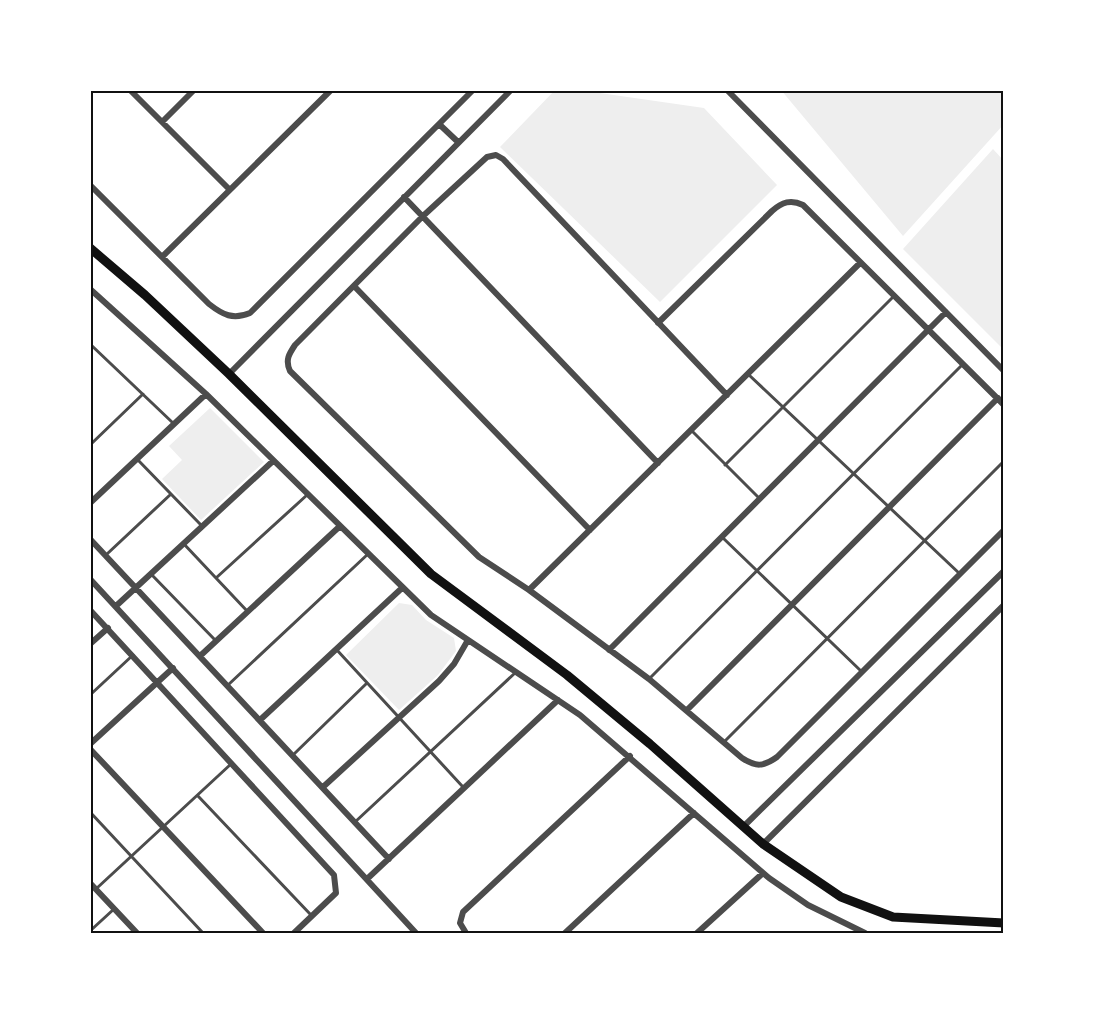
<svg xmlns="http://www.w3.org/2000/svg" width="1094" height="1023" font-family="'Zilla Slab',serif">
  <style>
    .green { fill: #eee }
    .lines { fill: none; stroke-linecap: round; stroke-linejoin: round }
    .service { stroke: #4c4c4c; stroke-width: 3 }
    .minor { stroke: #4c4c4c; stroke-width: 6 }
    .secondary { stroke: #111; stroke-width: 9 }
    .neatline { fill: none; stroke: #111; stroke-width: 2 }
  </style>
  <rect width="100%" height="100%" fill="#fff"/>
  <path class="green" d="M 555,90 L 579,90 L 704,108 L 777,185 L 660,302 L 500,147 Z
    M 781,90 L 1004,90 L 1004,124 L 903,236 Z
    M 993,149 L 1004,161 L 1004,350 L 903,249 Z
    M 210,408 L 264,462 L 201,520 L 162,479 L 182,460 L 169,446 Z
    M 399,603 L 412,605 L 426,620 L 454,638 L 456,651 L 438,675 L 399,710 L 346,655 Z"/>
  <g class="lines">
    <path class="service" d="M 90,344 L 173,423
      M 749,375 L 960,574
      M 691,430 L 760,499
      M 90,445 L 143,394
      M 137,459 L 201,525
      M 725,465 L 894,296
      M 723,538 L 861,671
      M 183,543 L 248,612
      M 107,554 L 171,494
      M 151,574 L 216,641
      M 216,578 L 307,495
      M 336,649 L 463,787
      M 649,679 L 963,364
      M 228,685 L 368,554
      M 90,695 L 133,655
      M 724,742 L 1004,461
      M 293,755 L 367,683
      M 198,796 L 311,915
      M 90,812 L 203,933
      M 355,822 L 515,673
      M 97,888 L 231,764
      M 90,931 L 114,909"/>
    <path class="minor" d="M 130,90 L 230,190
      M 727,90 L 1004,371
      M 162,122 L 194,90
      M 439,124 L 458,142
      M 1004,132 L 1004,138
      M 90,185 L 209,304 C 223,315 233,320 250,313 L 473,90
      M 404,197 L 658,463
      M 162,257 L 331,90
      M 354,286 L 590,530
      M 90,289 L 206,394 L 431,615 L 580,715 L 769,878 L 808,905 L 865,933
      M 658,323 L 772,211 C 782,202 791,199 803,205 L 1004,405
      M 229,374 L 511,90
      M 727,395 L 503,159 L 496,155 L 487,157 L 423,216 L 295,345 C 289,354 285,360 290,371 L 479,557 L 529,590 L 649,679 L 742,758 C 756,767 763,767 777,757 L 1004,530
      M 90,503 L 206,394
      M 90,539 L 389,859
      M 90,579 L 416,933
      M 529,590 L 860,263
      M 116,606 L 273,461
      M 90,610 L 334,875 L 336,893 L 294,933
      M 90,644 L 108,628
      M 609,650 L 946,312
      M 200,656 L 339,527
      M 687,710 L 998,398
      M 260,720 L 402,588
      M 90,744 L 173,668
      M 90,749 L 263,933
      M 323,787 L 439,681 L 454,664 L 468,640
      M 743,827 L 1004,571
      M 763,844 L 1004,605
      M 367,879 L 558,700
      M 90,883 L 137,933
      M 466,933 L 460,923 L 463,912 L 630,756
      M 565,933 L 694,813
      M 697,933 L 763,873"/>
    <path class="secondary" d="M 90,248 L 145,295 L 229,374 L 431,574 L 567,675 L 650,744 L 763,844 L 841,897 L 893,917 L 1004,923"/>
  </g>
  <rect width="1094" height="1023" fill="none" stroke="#ffffff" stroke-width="183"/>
  <rect x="92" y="92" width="910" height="840" class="neatline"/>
</svg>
